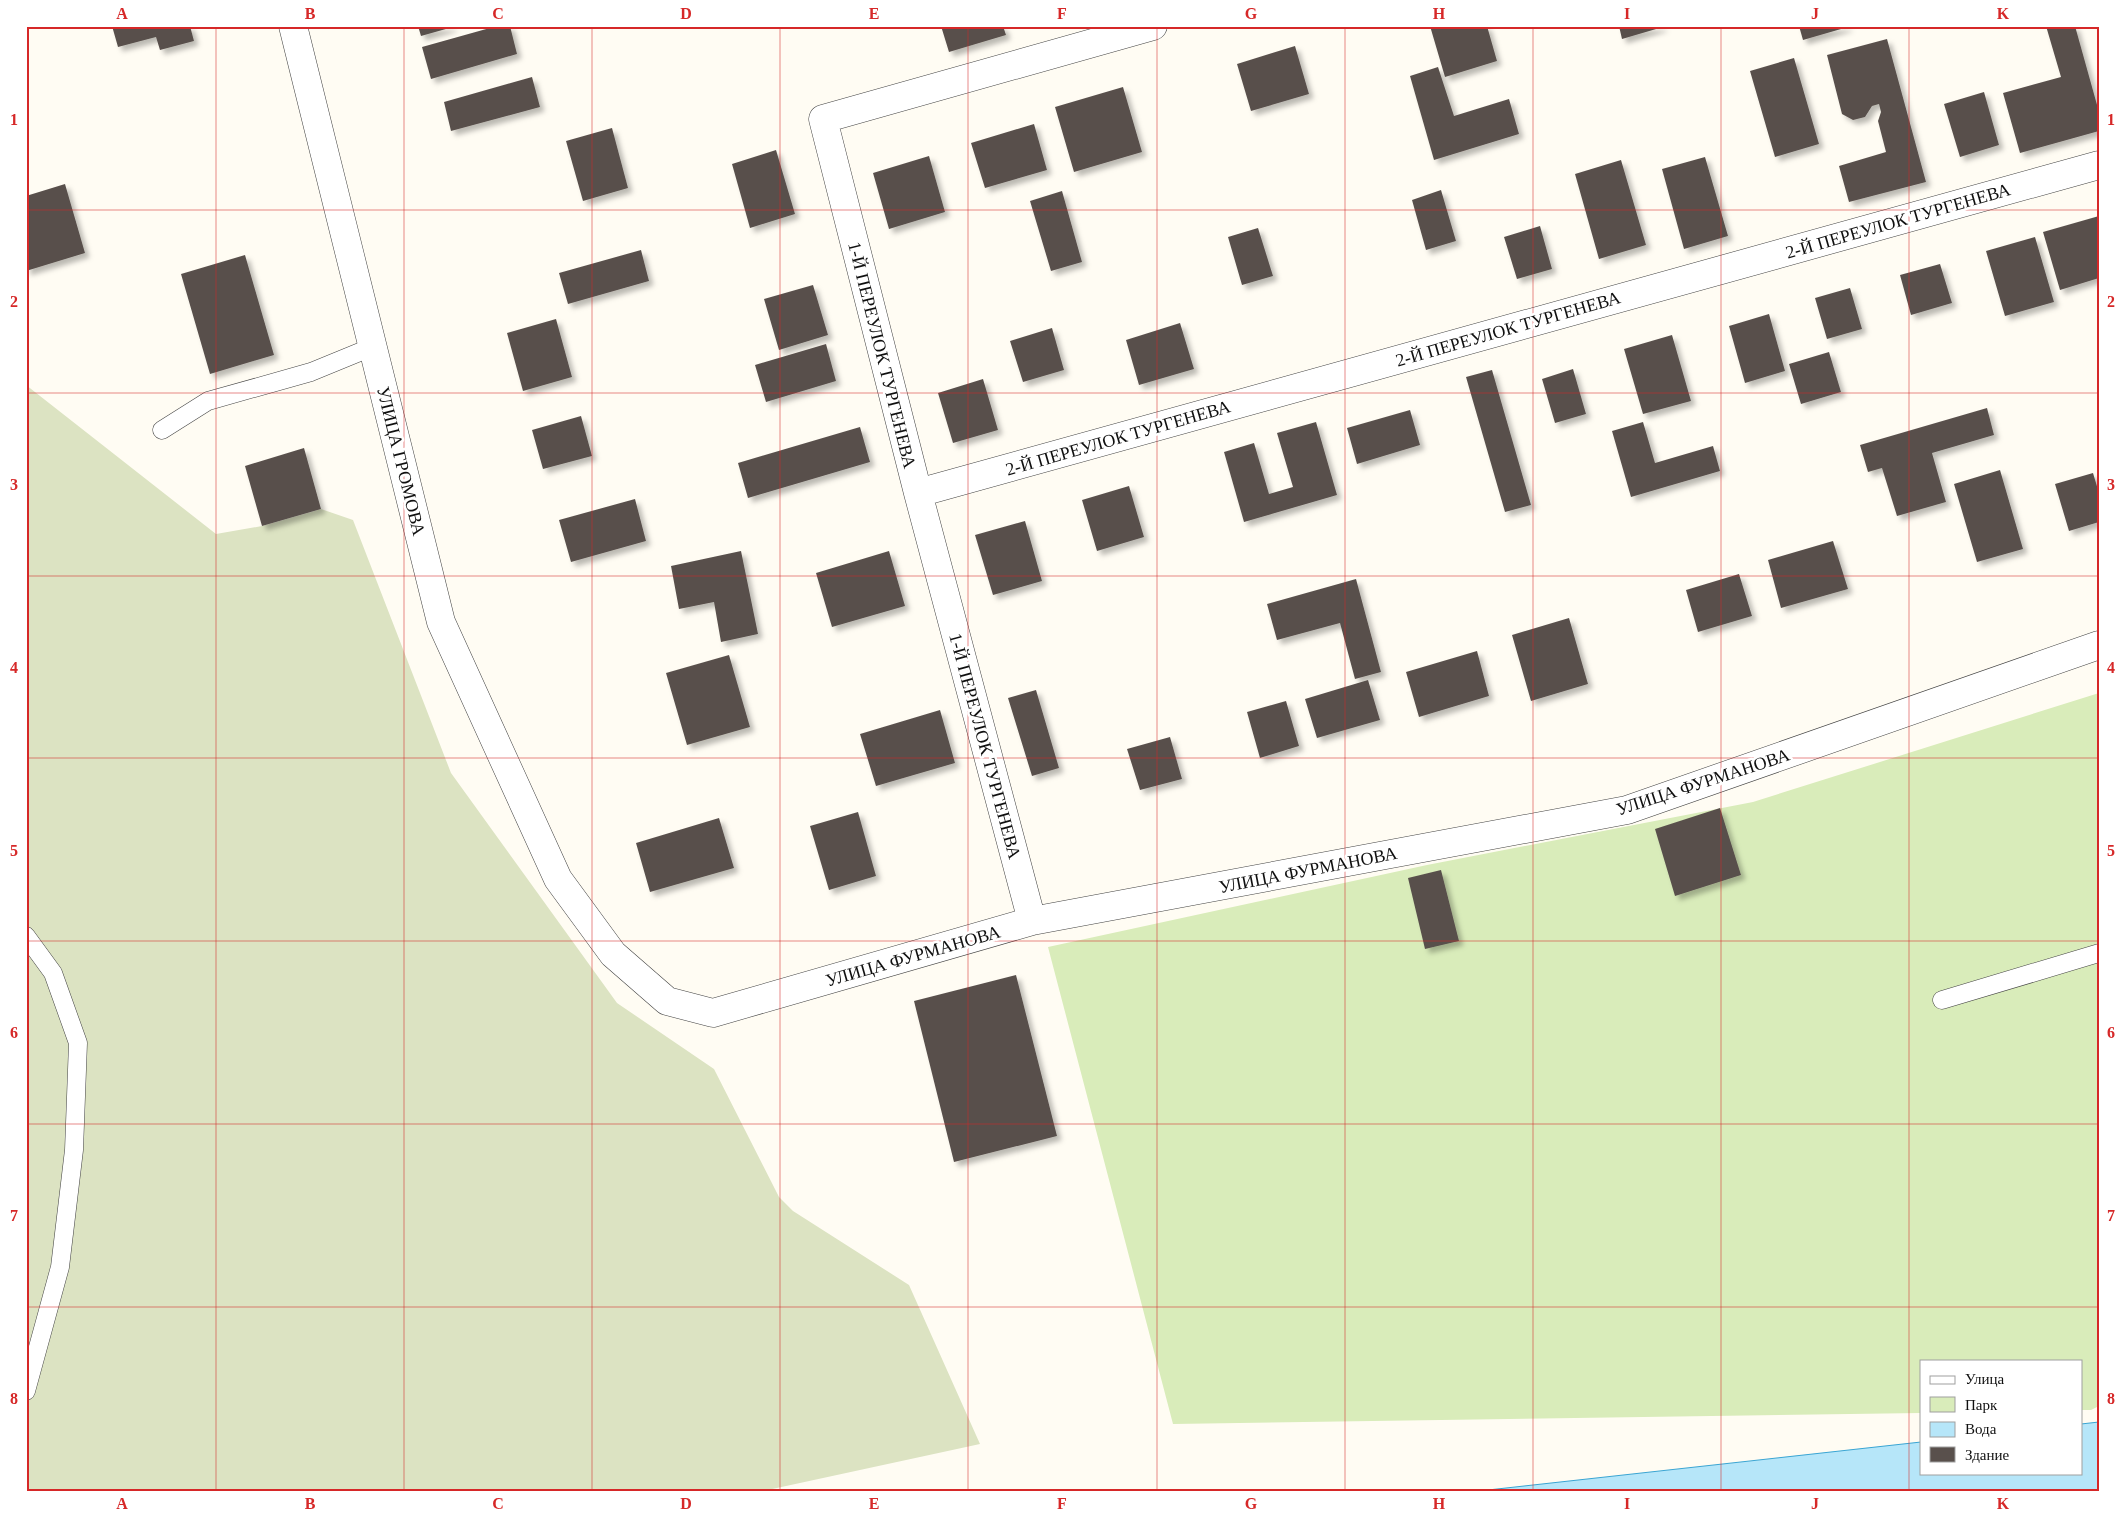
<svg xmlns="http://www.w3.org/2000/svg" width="2125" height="1517" font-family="'Times New Roman',serif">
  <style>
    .green { fill: #d9ecba }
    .cemetery { fill: #dce3c2 }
    .water { fill: #b6e6f9; stroke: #3aa5d3 }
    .building { fill: #59504c; filter: url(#shadow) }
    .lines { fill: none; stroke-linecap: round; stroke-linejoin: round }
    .service-casing { stroke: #434343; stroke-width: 19 }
    .minor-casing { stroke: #434343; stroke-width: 29 }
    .service { stroke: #fff; stroke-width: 18 }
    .minor { stroke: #fff; stroke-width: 28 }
    .grid { fill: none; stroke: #d62828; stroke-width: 1; stroke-opacity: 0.55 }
    .labels { text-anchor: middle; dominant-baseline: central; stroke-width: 5; stroke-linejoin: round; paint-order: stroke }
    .street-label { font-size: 18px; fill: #101010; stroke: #fff }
    .neatline { fill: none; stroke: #d62828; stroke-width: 2 }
    .grid-label { font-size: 16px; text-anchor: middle; font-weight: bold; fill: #d62828 }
  </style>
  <defs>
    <filter id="shadow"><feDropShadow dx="4.5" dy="4.5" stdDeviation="2.5" flood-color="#0004"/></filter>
  </defs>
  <rect width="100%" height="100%" fill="#fffcf3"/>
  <path class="green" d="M 2099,693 L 2099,1406 L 2091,1410 L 2081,1410 L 2081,1361 L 1921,1361 L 1921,1413 L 1173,1424 L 1048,947 L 1427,865 L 1753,802 Z"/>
  <path class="cemetery" d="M 26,385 L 216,534 L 262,526 L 321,509 L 353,520 L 451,773 L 617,1003 L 714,1069 L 779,1197 L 793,1211 L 909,1285 L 980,1444 L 763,1491 L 26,1491 Z"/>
  <path class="water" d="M 2099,1422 L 2099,1491 L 1479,1491 L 1921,1442 L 1921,1473 L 2081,1473 L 2081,1424 Z"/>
  <path class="building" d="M 112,26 L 190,26 L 194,41 L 160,50 L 156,37 L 118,47 Z
    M 418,26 L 453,26 L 453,27 L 421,36 Z
    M 497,26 L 510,26 L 517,54 L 431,79 L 422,47 Z
    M 941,26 L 1003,26 L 1006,35 L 949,52 Z
    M 1430,26 L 1487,26 L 1497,61 L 1445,77 Z
    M 1619,26 L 1663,26 L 1663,27 L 1622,39 Z
    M 1799,26 L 1848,26 L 1848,27 L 1803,40 Z
    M 2046,26 L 2075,26 L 2099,112 L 2099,131 L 2020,153 L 2003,93 L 2061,77 Z
    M 1887,39 L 1926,182 L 1849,202 L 1839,166 L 1886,152 L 1878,121 L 1881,112 L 1879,104 L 1872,106 L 1865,117 L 1853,120 L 1842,114 L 1827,55 Z
    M 1295,46 L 1309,94 L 1251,111 L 1237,64 Z
    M 1794,58 L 1819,144 L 1775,157 L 1750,71 Z
    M 1438,67 L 1454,116 L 1509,99 L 1519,134 L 1434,160 L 1410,76 Z
    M 532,77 L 540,107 L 451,131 L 444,102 Z
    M 1123,87 L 1142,152 L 1074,172 L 1055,107 Z
    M 1984,92 L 1999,145 L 1960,157 L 1944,104 Z
    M 1034,124 L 1047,170 L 985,188 L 971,143 Z
    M 612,128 L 628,188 L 583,201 L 566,141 Z
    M 776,150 L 795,214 L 750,228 L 732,164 Z
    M 929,156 L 945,212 L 889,229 L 873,173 Z
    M 1705,157 L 1728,236 L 1684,249 L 1662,169 Z
    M 1621,160 L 1646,245 L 1599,259 L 1575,174 Z
    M 65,184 L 85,253 L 26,271 L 26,196 Z
    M 1441,190 L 1456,241 L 1426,250 L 1412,200 Z
    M 1062,191 L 1082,262 L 1051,271 L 1030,201 Z
    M 2099,216 L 2099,278 L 2060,290 L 2043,232 Z
    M 1540,226 L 1552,269 L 1517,279 L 1504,237 Z
    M 1258,228 L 1273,276 L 1242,285 L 1228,237 Z
    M 2035,237 L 2054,302 L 2005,316 L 1986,251 Z
    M 641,250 L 649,281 L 568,304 L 559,273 Z
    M 245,255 L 274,355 L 210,374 L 181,274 Z
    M 1940,264 L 1952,303 L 1911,315 L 1900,275 Z
    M 813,285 L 828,335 L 779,350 L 764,299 Z
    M 1850,288 L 1862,329 L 1827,339 L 1815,298 Z
    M 1769,314 L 1785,371 L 1745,383 L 1729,326 Z
    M 556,319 L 572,377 L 523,391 L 507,333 Z
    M 1180,323 L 1194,369 L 1139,385 L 1126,340 Z
    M 1052,328 L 1064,370 L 1023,382 L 1010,341 Z
    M 1672,335 L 1691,401 L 1643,414 L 1624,349 Z
    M 826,344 L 836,381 L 766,402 L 755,365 Z
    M 1829,352 L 1841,392 L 1801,404 L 1789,364 Z
    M 1573,369 L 1586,414 L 1555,423 L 1542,379 Z
    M 1492,370 L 1531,505 L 1505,512 L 1466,377 Z
    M 983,379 L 998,430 L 953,443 L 938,393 Z
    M 1987,408 L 1994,435 L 1932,453 L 1946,502 L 1897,516 L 1882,468 L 1868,472 L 1860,445 Z
    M 1410,410 L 1420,445 L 1357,464 L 1347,428 Z
    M 581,416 L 592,456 L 543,469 L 532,430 Z
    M 1316,422 L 1337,495 L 1244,522 L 1224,452 L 1254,443 L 1269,494 L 1293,487 L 1277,433 Z
    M 1643,422 L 1655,463 L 1713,446 L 1720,471 L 1631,497 L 1612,431 Z
    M 860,427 L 870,462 L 748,498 L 738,463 Z
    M 304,448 L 321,509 L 262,526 L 245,466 Z
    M 2000,470 L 2023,549 L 1977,562 L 1954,484 Z
    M 2093,473 L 2099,493 L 2099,522 L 2069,531 L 2055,484 Z
    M 1129,486 L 1144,537 L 1097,551 L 1082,500 Z
    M 635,499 L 646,541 L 571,562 L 559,520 Z
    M 1025,521 L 1042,581 L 993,595 L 975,535 Z
    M 1833,541 L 1848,589 L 1781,608 L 1768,560 Z
    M 741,551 L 758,634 L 721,642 L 714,602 L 679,609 L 671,566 Z
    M 889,551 L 905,606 L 832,627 L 816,573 Z
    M 1739,574 L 1752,616 L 1698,632 L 1686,590 Z
    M 1356,579 L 1381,672 L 1355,679 L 1340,623 L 1277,640 L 1267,604 Z
    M 1569,618 L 1588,684 L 1531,701 L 1512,635 Z
    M 1477,651 L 1489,696 L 1419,717 L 1406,672 Z
    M 729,655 L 750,727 L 687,745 L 666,673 Z
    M 1368,680 L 1380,720 L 1317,738 L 1305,699 Z
    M 1036,690 L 1059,768 L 1032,776 L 1008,698 Z
    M 1286,701 L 1299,746 L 1260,758 L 1247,712 Z
    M 940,710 L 955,763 L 876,786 L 860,734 Z
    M 1170,737 L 1182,779 L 1140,790 L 1127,749 Z
    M 1720,808 L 1741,875 L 1675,896 L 1655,829 Z
    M 858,812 L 876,876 L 829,890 L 810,826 Z
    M 719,818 L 734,868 L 650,892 L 636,843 Z
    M 1441,870 L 1459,941 L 1425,949 L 1408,878 Z
    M 1016,975 L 1057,1136 L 954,1162 L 914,1001 Z"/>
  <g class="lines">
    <g class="service-casing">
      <path id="service" d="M 162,430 L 208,401 L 311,372 L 372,347
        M 26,936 L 53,973 L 78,1043 L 74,1150 L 60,1267 L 26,1391
        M 1942,1000 L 2099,953"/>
    </g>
    <g class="minor-casing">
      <path id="minor" d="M 293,26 L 441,622 L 558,879 L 613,954 L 667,1001 L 713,1013 L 1032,921 L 1627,810 L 2099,645
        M 918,493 L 2099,165
        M 1032,921 L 918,493 L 823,119 L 1153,26"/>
    </g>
    <use href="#service" class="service"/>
    <use href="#minor" class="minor"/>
  </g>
  <path class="grid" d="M 216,26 L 216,1491M 404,26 L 404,1491M 592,26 L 592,1491M 780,26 L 780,1491M 968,26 L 968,1491M 1157,26 L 1157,1491M 1345,26 L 1345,1491M 1533,26 L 1533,1491M 1721,26 L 1721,1491M 1909,26 L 1909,1491M 26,210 L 2099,210M 26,393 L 2099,393M 26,576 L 2099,576M 26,758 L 2099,758M 26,941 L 2099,941M 26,1124 L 2099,1124M 26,1307 L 2099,1307"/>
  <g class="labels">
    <g class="street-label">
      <text transform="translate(1898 221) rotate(-16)">2-Й ПЕРЕУЛОК ТУРГЕНЕВА</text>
      <text transform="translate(1508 329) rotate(-16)">2-Й ПЕРЕУЛОК ТУРГЕНЕВА</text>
      <text transform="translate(882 355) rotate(76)">1-Й ПЕРЕУЛОК ТУРГЕНЕВА</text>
      <text transform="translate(1118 438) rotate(-16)">2-Й ПЕРЕУЛОК ТУРГЕНЕВА</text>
      <text transform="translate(401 461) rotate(76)">УЛИЦА ГРОМОВА</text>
      <text transform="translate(985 746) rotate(75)">1-Й ПЕРЕУЛОК ТУРГЕНЕВА</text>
      <text transform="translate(1703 782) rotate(-18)">УЛИЦА ФУРМАНОВА</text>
      <text transform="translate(1308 870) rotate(-11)">УЛИЦА ФУРМАНОВА</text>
      <text transform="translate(913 956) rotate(-16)">УЛИЦА ФУРМАНОВА</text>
    </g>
  </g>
  <rect width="2125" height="1517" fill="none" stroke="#ffffff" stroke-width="55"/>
  <rect x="1920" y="1360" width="162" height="115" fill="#ffffff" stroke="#9f9f9f"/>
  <rect x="1930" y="1376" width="25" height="8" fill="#ffffff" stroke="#9f9f9f"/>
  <text x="1965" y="1384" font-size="15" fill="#101010">Улица</text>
  <rect x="1930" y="1397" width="25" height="15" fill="#d9ecba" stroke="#9f9f9f"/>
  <text x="1965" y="1410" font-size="15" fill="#101010">Парк</text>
  <rect x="1930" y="1422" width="25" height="15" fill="#b6e6f9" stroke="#9f9f9f"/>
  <text x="1965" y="1434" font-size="15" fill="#101010">Вода</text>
  <rect x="1930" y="1447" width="25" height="15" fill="#59504c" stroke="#9f9f9f"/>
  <text x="1965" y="1460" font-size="15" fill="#101010">Здание</text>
  <rect x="28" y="28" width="2070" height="1462" class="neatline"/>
  <g class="grid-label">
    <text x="122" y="19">A</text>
    <text x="310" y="19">B</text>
    <text x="498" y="19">C</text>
    <text x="686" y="19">D</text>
    <text x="874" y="19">E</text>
    <text x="1062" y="19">F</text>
    <text x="1251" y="19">G</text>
    <text x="1439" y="19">H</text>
    <text x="1627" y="19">I</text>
    <text x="1815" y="19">J</text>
    <text x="2003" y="19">K</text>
    <text x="14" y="125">1</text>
    <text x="2111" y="125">1</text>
    <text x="14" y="307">2</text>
    <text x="2111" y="307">2</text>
    <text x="14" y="490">3</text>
    <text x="2111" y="490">3</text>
    <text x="14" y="673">4</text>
    <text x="2111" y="673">4</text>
    <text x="14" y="856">5</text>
    <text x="2111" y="856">5</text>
    <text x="14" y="1038">6</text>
    <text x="2111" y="1038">6</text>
    <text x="14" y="1221">7</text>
    <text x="2111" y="1221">7</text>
    <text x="14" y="1404">8</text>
    <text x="2111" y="1404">8</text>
    <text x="122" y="1509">A</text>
    <text x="310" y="1509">B</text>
    <text x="498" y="1509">C</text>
    <text x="686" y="1509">D</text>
    <text x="874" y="1509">E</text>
    <text x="1062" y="1509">F</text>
    <text x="1251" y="1509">G</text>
    <text x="1439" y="1509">H</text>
    <text x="1627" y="1509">I</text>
    <text x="1815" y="1509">J</text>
    <text x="2003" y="1509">K</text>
  </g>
</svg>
